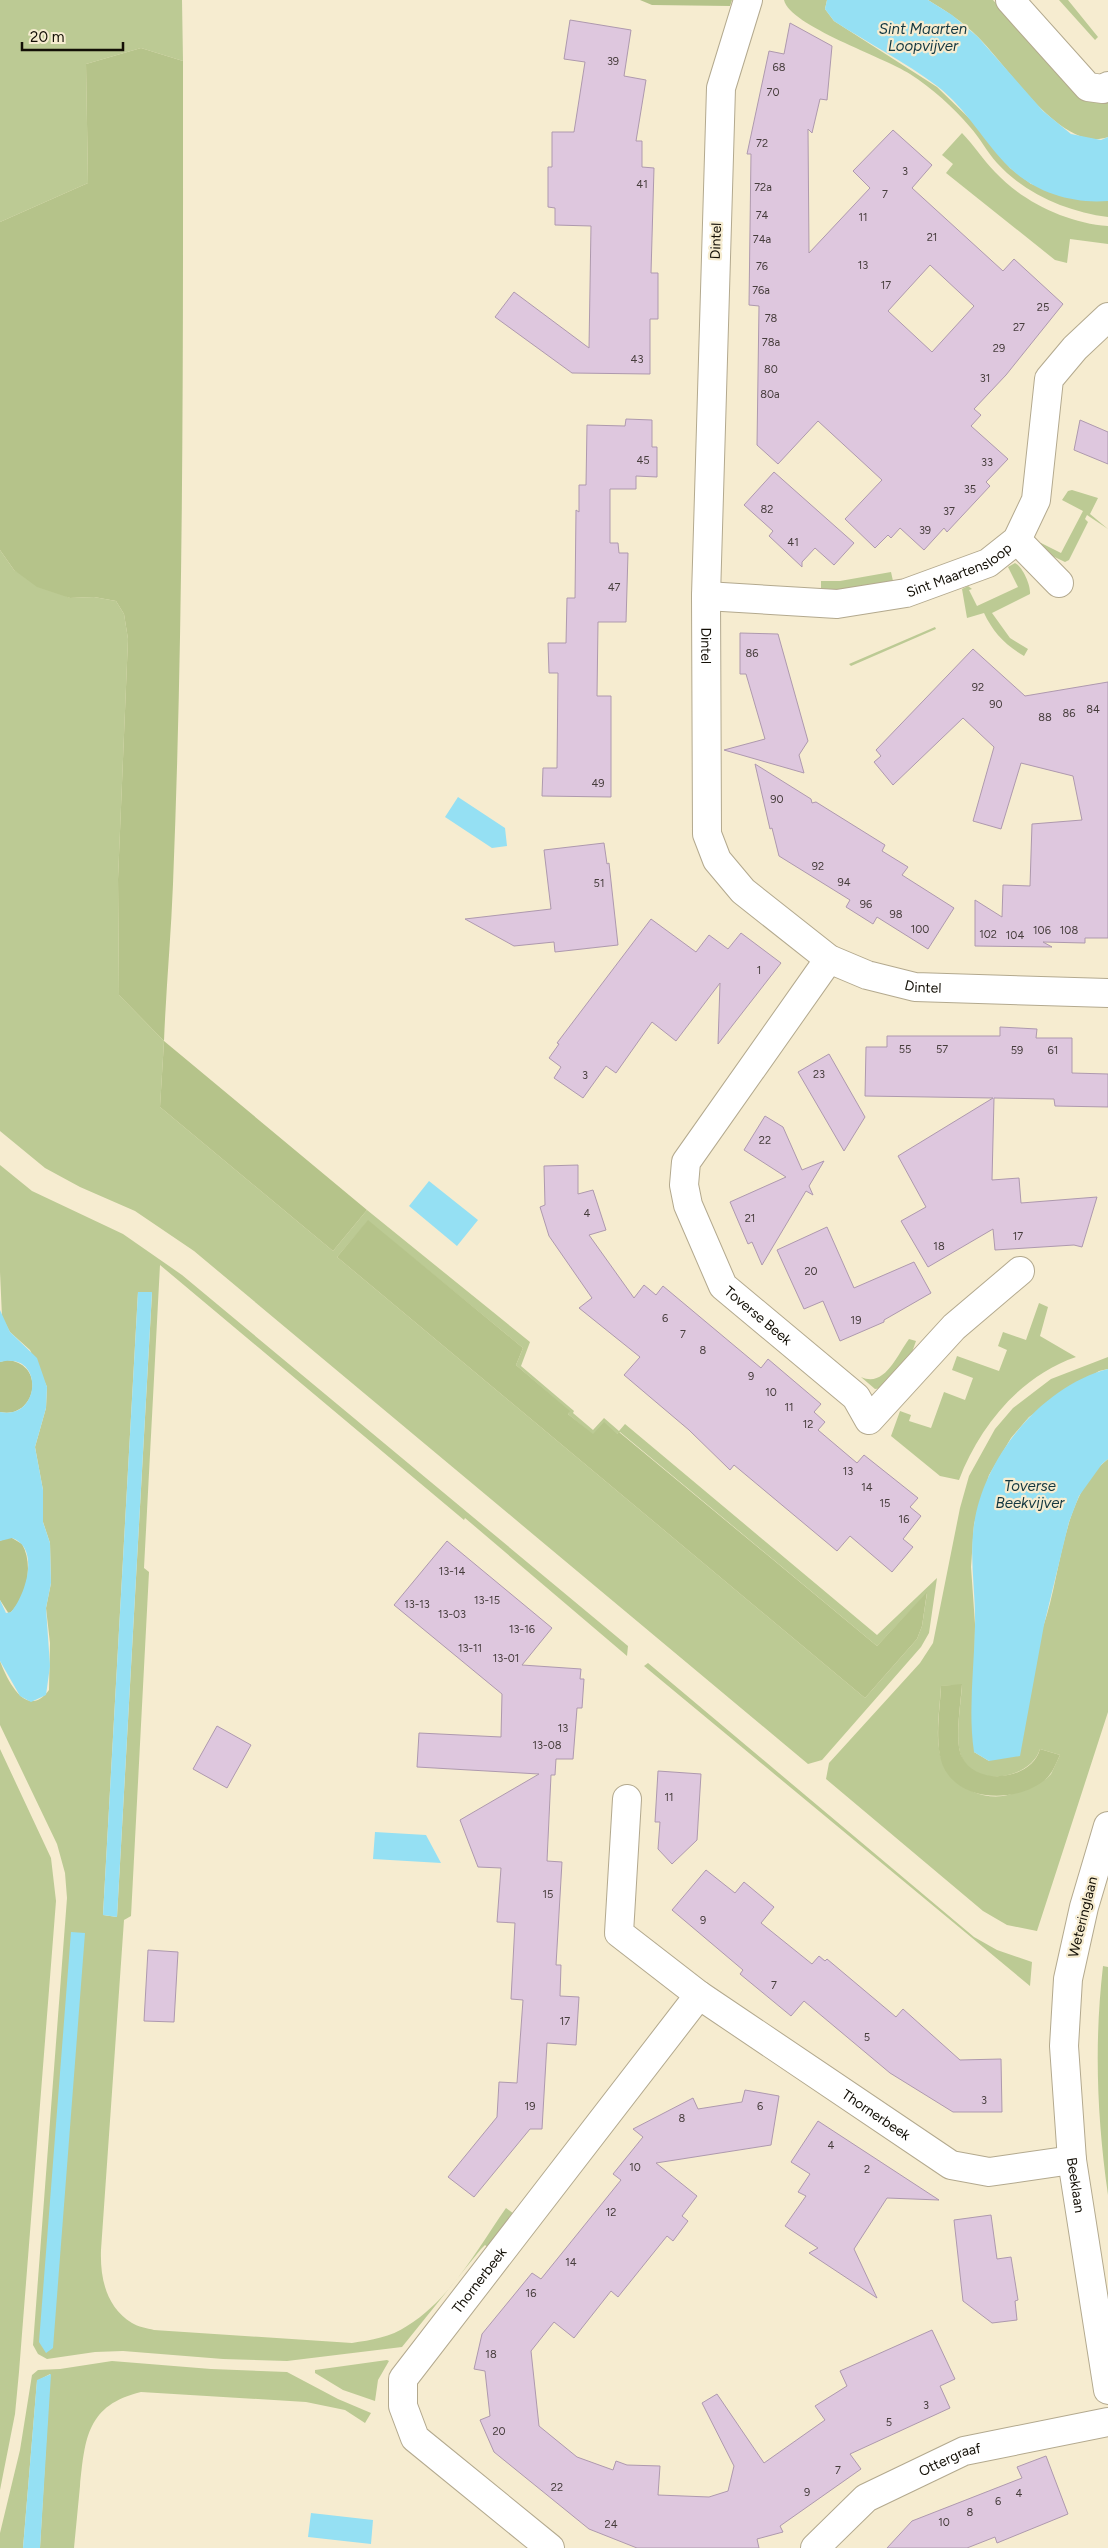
<svg xmlns="http://www.w3.org/2000/svg" width="1108" height="2548" font-family="Figtree,sans-serif">
  <style>
    .green { fill: #bcca94; fill-rule: evenodd }
    .forest { fill: #b5c38a }
    .water { fill: #95e0f3 }
    .building { fill: #dec7de; stroke: #ae99ae; fill-rule: evenodd }
    .lines { fill: none; stroke-linecap: round; stroke-linejoin: round }
    .minor-casing { stroke: #b3a98e; stroke-width: 30 }
    .minor { stroke: #fff; stroke-width: 28 }
    .labels { text-anchor: middle; dominant-baseline: central; stroke-width: 4.5; stroke-linejoin: round; paint-order: stroke }
    .number-label { font-size: 11px; fill: #463d3c }
    .street-label { font-size: 14px; fill: #130f06; stroke: #f6ecd0 }
    .water-label { font-size: 15px; font-style: italic; fill: #133740; stroke: #f6ecd0 }
  </style>
  <rect width="100%" height="100%" fill="#f6ecd0"/>
  <path class="green" d="M 0,0 L 182,0 L 183,61 L 141,48 L 86,64 L 88,183 L 0,222 Z
    M 784,0 L 827,0 L 825,9 L 834,21 L 937,87 L 972,121 L 1010,168 L 1031,184 L 1108,201 L 1108,217 C 1068,212 1025,194 997,163 C 987,152 980,138 970,127 C 953,107 932,88 910,74 C 884,57 790,26 784,0 Z
    M 928,0 L 993,0 L 1080,97 L 1108,97 L 1108,137 C 1061,154 1007,65 978,37 C 963,22 946,11 928,0 Z
    M 1059,0 L 1068,0 L 1098,37 L 1095,40 Z
    M 962,133 C 974,145 983,160 995,172 C 1023,202 1067,223 1108,226 L 1108,244 L 1070,239 L 1067,263 L 1055,260 L 946,173 L 953,164 L 942,155 Z
    M 1072,490 L 1098,498 L 1090,514 L 1108,529 L 1087,515 L 1085,519 L 1088,522 L 1069,560 L 1065,562 L 1042,551 L 1040,547 L 1041,543 L 1061,553 L 1083,511 L 1062,500 L 1068,491 Z
    M 0,550 L 14,570 L 70,598 L 94,597 L 116,601 L 124,614 L 128,639 L 118,879 L 119,995 L 164,1041 L 160,1107 L 333,1251 L 367,1210 L 530,1342 L 521,1366 L 574,1411 L 573,1413 L 593,1430 L 604,1418 L 619,1431 L 625,1424 L 877,1635 L 937,1578 L 929,1633 L 921,1647 L 822,1760 L 808,1764 L 194,1251 L 135,1211 L 80,1187 L 45,1168 L 0,1131 ZM 368,1221 L 523,1348 L 516,1365 L 569,1411 L 568,1414 L 593,1435 L 617,1434 L 620,1432 L 877,1646 L 927,1593 L 922,1626 L 917,1639 L 865,1698 L 337,1257 Z
    M 1015,563 C 1023,567 1031,586 1030,594 L 992,613 L 1010,638 L 1028,649 L 1024,656 C 1005,645 993,632 984,613 L 967,618 L 962,589 L 968,586 L 972,589 L 969,590 L 977,606 L 1018,587 L 1008,567 Z
    M 891,572 L 893,581 L 851,592 L 821,591 L 821,581 L 840,581 Z
    M 935,627 L 936,629 L 851,666 L 849,664 Z
    M 0,1165 L 32,1191 L 123,1234 L 182,1275 L 628,1646 L 627,1656 L 465,1518 L 464,1520 L 160,1265 L 144,1568 L 149,1572 L 131,1916 L 124,1920 L 101,2250 C 100,2278 106,2307 132,2323 C 138,2327 147,2328 154,2330 L 352,2343 C 371,2340 391,2337 407,2326 C 450,2300 478,2248 506,2208 L 517,2216 L 490,2249 L 485,2245 L 481,2249 L 402,2347 L 287,2361 L 223,2359 L 123,2351 L 95,2352 L 47,2359 L 38,2354 L 33,2345 L 67,1898 L 65,1873 L 57,1844 L 0,1725 L 0,1661 C 8,1682 27,1720 49,1690 L 50,1643 L 46,1608 L 51,1583 L 50,1543 L 43,1522 L 43,1490 L 35,1447 L 46,1408 L 47,1387 L 30,1350 L 10,1332 L 2,1317 L 0,1272 ZM 138,1292 L 152,1293 L 117,1917 L 103,1915 Z
    M 1039,1303 L 1048,1307 L 1040,1336 L 1076,1357 C 1020,1376 979,1427 959,1480 L 940,1476 L 891,1436 L 900,1411 L 911,1415 L 909,1421 L 931,1428 L 944,1392 L 965,1400 L 973,1378 L 952,1370 L 957,1356 L 999,1371 L 1007,1350 L 998,1346 L 1003,1332 L 1026,1340 Z
    M 909,1339 L 916,1341 L 900,1386 L 875,1389 L 861,1377 C 885,1388 897,1355 909,1339 Z
    M 1108,1357 L 1108,1369 L 1099,1371 L 1029,1417 L 1011,1438 L 989,1475 L 974,1524 L 971,1567 L 975,1624 L 974,1752 L 989,1761 C 1007,1716 1028,1672 1043,1627 C 1062,1574 1061,1496 1108,1459 L 1108,1712 L 1037,1931 L 1007,1925 L 983,1911 L 826,1779 L 829,1763 L 920,1663 L 933,1643 L 960,1508 L 969,1476 L 995,1429 L 1013,1408 L 1051,1379 ZM 962,1685 C 961,1703 954,1742 962,1758 C 976,1788 1031,1779 1040,1749 L 1060,1755 L 1051,1774 L 1046,1779 C 1033,1784 1017,1794 1003,1796 C 973,1800 942,1778 939,1748 C 936,1729 940,1706 941,1686 Z
    M 648,1663 L 974,1937 L 997,1950 L 1032,1962 L 1030,1986 L 644,1666 Z
    M 0,1749 L 51,1858 L 56,1901 L 19,2372 L 15,2414 L 0,2490 Z
    M 1103,1966 L 1108,1967 L 1108,2195 C 1097,2118 1094,2044 1103,1966 Z
    M 387,2360 L 389,2361 L 378,2380 L 375,2401 L 343,2390 L 315,2373 L 315,2370 Z
    M 112,2361 L 211,2369 L 287,2372 L 338,2399 L 371,2413 L 365,2423 L 345,2410 L 306,2402 L 141,2392 C 87,2405 85,2438 80,2486 C 78,2507 76,2527 74,2548 L 40,2548 L 50,2374 L 37,2381 L 23,2548 L 0,2548 L 0,2533 L 20,2450 L 32,2375 L 38,2370 L 60,2369 Z"/>
  <path class="forest" d="M 640,0 L 732,0 L 730,6 L 652,5 Z
    M 141,48 L 183,61 C 183,335 184,610 173,884 C 171,936 166,989 164,1041 L 367,1210 L 333,1251 L 160,1107 L 164,1041 L 119,995 L 118,879 L 128,639 L 124,614 L 116,601 L 94,597 L 70,598 L 37,587 L 14,570 L 0,550 L 0,222 L 88,183 L 86,64 Z
    M 368,1220 L 523,1348 L 516,1365 L 570,1411 L 568,1414 L 593,1434 L 604,1422 L 617,1434 L 619,1432 L 877,1646 L 927,1592 L 922,1626 L 917,1639 L 865,1698 L 337,1257 Z
    M 7,1360 C 48,1364 35,1420 0,1412 L 0,1362 Z
    M 6,1538 L 12,1538 L 22,1544 C 34,1565 27,1598 9,1614 L 0,1600 L 0,1541 Z
    M 962,1684 C 961,1702 954,1742 962,1757 C 976,1787 1032,1780 1040,1749 L 1060,1755 C 1056,1763 1053,1772 1047,1778 C 1020,1803 960,1804 943,1766 C 934,1743 940,1710 941,1686 Z"/>
  <path class="water" d="M 827,0 L 928,0 L 952,15 L 978,37 L 1043,111 L 1071,134 L 1101,140 L 1108,137 L 1108,201 C 1073,204 1036,193 1010,168 C 984,143 968,110 937,86 C 905,62 868,43 834,21 L 825,9 Z
    M 458,797 L 505,828 L 507,846 L 492,848 L 445,817 Z
    M 429,1181 L 478,1220 L 457,1246 L 409,1206 Z
    M 138,1292 L 152,1292 L 117,1917 L 103,1915 Z
    M 0,1310 L 10,1332 L 37,1358 L 47,1387 L 46,1408 L 35,1447 L 43,1490 L 43,1522 L 50,1543 L 51,1583 L 46,1608 L 50,1666 L 46,1695 L 31,1702 L 20,1696 L 0,1661 L 0,1600 L 6,1613 L 11,1612 C 25,1596 41,1548 12,1538 L 0,1541 L 0,1412 C 41,1421 45,1350 0,1362 Z
    M 1108,1369 L 1108,1459 L 1102,1464 L 1079,1496 L 1069,1522 L 1044,1625 L 1020,1756 L 989,1761 L 974,1752 C 968,1711 974,1669 975,1627 C 976,1593 969,1560 974,1525 C 983,1458 1042,1386 1108,1369 Z
    M 375,1832 L 426,1835 L 441,1863 L 373,1859 Z
    M 71,1932 L 85,1933 L 53,2348 L 46,2353 L 39,2342 Z
    M 51,2374 L 40,2548 L 23,2548 L 37,2380 Z
    M 311,2513 L 373,2520 L 371,2544 L 308,2537 Z"/>
  <path class="building" d="M 570,20 L 631,30 L 624,76 L 646,80 L 636,141 L 642,141 L 642,167 L 654,168 L 651,273 L 658,273 L 658,319 L 650,319 L 650,374 L 572,373 L 495,317 L 514,292 L 589,348 L 591,226 L 555,225 L 555,208 L 548,207 L 548,167 L 552,167 L 552,132 L 574,132 L 585,62 L 564,59 Z
    M 790,23 L 832,46 L 827,100 L 820,99 L 812,133 L 808,129 L 809,253 L 870,188 L 853,171 L 893,130 L 932,165 L 912,188 L 1003,271 L 1014,259 L 1063,304 L 1006,375 L 974,409 L 981,415 L 971,426 L 1008,459 L 986,482 L 990,486 L 947,532 L 944,528 L 924,550 L 900,528 L 891,538 L 888,535 L 875,548 L 845,519 L 882,480 L 818,421 L 778,464 L 757,445 L 759,306 L 749,305 L 751,154 L 747,154 L 769,51 L 784,54 ZM 930,265 L 974,306 L 932,352 L 888,311 Z
    M 626,419 L 652,420 L 652,447 L 657,447 L 657,477 L 636,476 L 636,489 L 610,489 L 610,543 L 618,543 L 619,553 L 628,553 L 626,622 L 598,622 L 597,696 L 611,696 L 611,797 L 542,796 L 543,768 L 557,768 L 558,673 L 549,673 L 548,643 L 566,643 L 567,598 L 575,598 L 576,510 L 579,512 L 579,485 L 586,485 L 587,425 L 625,426 Z
    M 1080,420 L 1108,432 L 1108,464 L 1074,450 Z
    M 774,472 L 854,543 L 834,565 L 815,548 L 802,562 L 802,567 L 769,536 L 773,531 L 744,505 Z
    M 740,633 L 778,634 L 808,741 L 799,755 L 804,773 L 724,750 L 765,739 L 746,674 L 740,674 Z
    M 973,649 L 1025,696 L 1108,682 L 1108,938 L 1085,938 L 1085,943 L 1043,942 L 1052,947 L 975,946 L 975,900 L 1002,917 L 1003,885 L 1030,886 L 1032,824 L 1082,820 L 1073,776 L 1021,763 L 1001,829 L 973,821 L 994,747 L 963,718 L 893,785 L 874,762 L 881,756 L 876,750 Z
    M 755,764 L 811,799 L 812,803 L 816,802 L 885,845 L 882,851 L 908,867 L 902,875 L 954,908 L 928,949 L 877,917 L 873,924 L 846,907 L 850,900 L 779,856 L 772,828 L 770,829 Z
    M 604,843 L 607,864 L 609,863 L 618,945 L 555,952 L 554,942 L 514,946 L 465,919 L 551,909 L 544,850 Z
    M 651,919 L 696,952 L 709,935 L 728,949 L 741,933 L 781,963 L 718,1044 L 720,983 L 676,1041 L 652,1022 L 616,1073 L 606,1066 L 583,1098 L 554,1078 L 561,1067 L 549,1058 L 559,1044 L 557,1043 Z
    M 1000,1027 L 1037,1029 L 1036,1038 L 1072,1038 L 1072,1073 L 1108,1074 L 1108,1107 L 1055,1106 L 1054,1099 L 994,1098 L 992,1180 L 1019,1178 L 1021,1203 L 1097,1197 L 1082,1247 L 1074,1245 L 995,1250 L 993,1229 L 928,1267 L 901,1221 L 926,1207 L 898,1156 L 993,1098 L 865,1096 L 866,1047 L 887,1047 L 887,1036 L 1000,1036 Z
    M 829,1054 L 865,1117 L 844,1151 L 798,1072 Z
    M 765,1116 L 783,1127 L 802,1170 L 824,1161 L 809,1186 L 813,1195 L 806,1191 L 762,1265 L 752,1242 L 748,1244 L 730,1202 L 786,1177 L 744,1150 Z
    M 578,1165 L 578,1194 L 593,1190 L 606,1230 L 589,1235 L 634,1298 L 644,1285 L 656,1295 L 663,1286 L 761,1368 L 768,1359 L 821,1404 L 814,1412 L 825,1422 L 818,1430 L 857,1463 L 864,1455 L 918,1498 L 910,1507 L 921,1516 L 903,1539 L 913,1547 L 892,1572 L 850,1536 L 837,1551 L 734,1465 L 730,1470 L 689,1430 L 624,1375 L 640,1357 L 579,1308 L 592,1298 L 549,1236 L 540,1207 L 545,1205 L 544,1166 Z
    M 827,1227 L 854,1288 L 914,1262 L 931,1293 L 884,1320 L 884,1322 L 840,1341 L 823,1301 L 804,1309 L 777,1250 Z
    M 447,1541 L 552,1628 L 522,1665 L 581,1669 L 580,1679 L 584,1679 L 582,1708 L 577,1708 L 573,1759 L 556,1759 L 555,1775 L 551,1775 L 547,1861 L 562,1862 L 556,1965 L 561,1965 L 560,1996 L 579,1997 L 576,2045 L 547,2043 L 542,2129 L 530,2129 L 474,2197 L 448,2177 L 497,2117 L 499,2082 L 517,2083 L 523,2000 L 511,1999 L 515,1923 L 497,1922 L 501,1868 L 478,1867 L 460,1820 L 539,1774 L 417,1767 L 419,1733 L 501,1737 L 502,1694 L 394,1605 Z
    M 217,1726 L 251,1745 L 227,1788 L 193,1769 Z
    M 658,1771 L 701,1774 L 697,1840 L 672,1864 L 658,1849 L 660,1822 L 655,1822 Z
    M 706,1870 L 735,1893 L 744,1882 L 774,1907 L 761,1923 L 812,1964 L 819,1956 L 825,1961 L 827,1959 L 896,2017 L 903,2009 L 960,2060 L 1001,2059 L 1002,2112 L 953,2112 L 890,2073 L 804,2001 L 791,2016 L 740,1974 L 743,1970 L 672,1910 Z
    M 148,1950 L 178,1952 L 174,2022 L 144,2021 Z
    M 745,2090 L 779,2096 L 771,2145 L 656,2163 L 697,2196 L 682,2216 L 688,2221 L 673,2241 L 667,2236 L 618,2297 L 611,2291 L 574,2338 L 554,2322 L 531,2351 L 539,2426 L 577,2457 L 613,2470 L 616,2461 L 627,2465 L 660,2466 L 658,2495 L 709,2497 L 728,2491 L 734,2466 L 702,2403 L 717,2394 L 764,2463 L 825,2420 L 815,2406 L 847,2386 L 840,2371 L 932,2330 L 955,2379 L 940,2386 L 950,2408 L 850,2454 L 861,2469 L 780,2526 L 783,2532 L 757,2539 L 759,2548 L 637,2548 L 589,2529 L 494,2452 L 480,2420 L 490,2416 L 485,2371 L 474,2369 L 482,2334 L 532,2273 L 541,2279 L 621,2180 L 613,2174 L 643,2137 L 633,2129 L 693,2098 L 698,2109 L 742,2102 Z
    M 818,2121 L 939,2200 L 887,2198 L 854,2249 L 877,2298 L 809,2253 L 818,2248 L 785,2226 L 806,2196 L 798,2192 L 810,2174 L 791,2162 Z
    M 991,2215 L 997,2259 L 1011,2257 L 1018,2300 L 1015,2301 L 1017,2320 L 992,2323 L 963,2301 L 954,2220 Z
    M 1046,2456 L 1068,2514 L 997,2543 L 995,2537 L 967,2548 L 887,2548 L 912,2521 L 1022,2478 L 1017,2467 Z"/>
  <g class="lines">
    <g class="minor-casing">
      <g id="minor">
        <path id="s1" d="M 748,0 L 721,88 L 706,596 L 707,834 L 717,860 L 743,891 L 829,959 L 867,975 L 915,987 L 1108,993"/>
        <path d="M 1010,0 L 1088,87 L 1103,89 L 1108,86"/>
        <path d="M 1017,540 L 1059,583"/>
        <path id="s2" d="M 706,596 L 837,604 L 906,593 L 988,563 L 1017,540 L 1036,500 L 1049,379 L 1075,348 L 1108,317"/>
        <path id="s3" d="M 829,959 L 686,1162 L 684,1185 L 688,1205 L 723,1286 L 856,1397 L 869,1420 L 954,1327 L 1020,1271"/>
        <path d="M 627,1799 L 619,1933 L 699,1995"/>
        <path id="s4" d="M 1108,1826 L 1084,1907 L 1068,1979 L 1064,2046 L 1072,2160 L 1108,2390"/>
        <path id="s5" d="M 550,2548 L 415,2438 L 403,2406 L 403,2379 L 699,1995 L 951,2165 L 989,2172 L 1072,2160"/>
        <path id="s6" d="M 815,2548 L 866,2498 L 964,2451 L 1108,2422"/>
      </g>
    </g>
    <use href="#minor" class="minor"/>
  </g>
  <g class="labels">
    <g class="number-label">
      <text x="613" y="61">39</text>
      <text x="779" y="67">68</text>
      <text x="773" y="92">70</text>
      <text x="762" y="143">72</text>
      <text x="905" y="171">3</text>
      <text x="642" y="184">41</text>
      <text x="763" y="187">72a</text>
      <text x="885" y="194">7</text>
      <text x="762" y="215">74</text>
      <text x="863" y="217">11</text>
      <text x="932" y="237">21</text>
      <text x="762" y="239">74a</text>
      <text x="863" y="265">13</text>
      <text x="762" y="266">76</text>
      <text x="886" y="285">17</text>
      <text x="761" y="290">76a</text>
      <text x="1043" y="307">25</text>
      <text x="771" y="318">78</text>
      <text x="1019" y="327">27</text>
      <text x="771" y="342">78a</text>
      <text x="999" y="348">29</text>
      <text x="637" y="359">43</text>
      <text x="771" y="369">80</text>
      <text x="985" y="378">31</text>
      <text x="770" y="394">80a</text>
      <text x="643" y="460">45</text>
      <text x="987" y="462">33</text>
      <text x="970" y="489">35</text>
      <text x="767" y="509">82</text>
      <text x="949" y="511">37</text>
      <text x="925" y="530">39</text>
      <text x="793" y="542">41</text>
      <text x="614" y="587">47</text>
      <text x="752" y="653">86</text>
      <text x="978" y="687">92</text>
      <text x="996" y="704">90</text>
      <text x="1093" y="709">84</text>
      <text x="1069" y="713">86</text>
      <text x="1045" y="717">88</text>
      <text x="598" y="783">49</text>
      <text x="777" y="799">90</text>
      <text x="818" y="866">92</text>
      <text x="844" y="882">94</text>
      <text x="599" y="883">51</text>
      <text x="866" y="904">96</text>
      <text x="896" y="914">98</text>
      <text x="920" y="929">100</text>
      <text x="1042" y="930">106</text>
      <text x="1069" y="930">108</text>
      <text x="988" y="934">102</text>
      <text x="1015" y="935">104</text>
      <text x="759" y="970">1</text>
      <text x="905" y="1049">55</text>
      <text x="942" y="1049">57</text>
      <text x="1017" y="1050">59</text>
      <text x="1053" y="1050">61</text>
      <text x="819" y="1074">23</text>
      <text x="585" y="1075">3</text>
      <text x="765" y="1140">22</text>
      <text x="587" y="1213">4</text>
      <text x="750" y="1218">21</text>
      <text x="1018" y="1236">17</text>
      <text x="939" y="1246">18</text>
      <text x="811" y="1271">20</text>
      <text x="665" y="1318">6</text>
      <text x="856" y="1320">19</text>
      <text x="683" y="1334">7</text>
      <text x="703" y="1350">8</text>
      <text x="751" y="1376">9</text>
      <text x="771" y="1392">10</text>
      <text x="789" y="1407">11</text>
      <text x="808" y="1424">12</text>
      <text x="848" y="1471">13</text>
      <text x="867" y="1487">14</text>
      <text x="885" y="1503">15</text>
      <text x="904" y="1519">16</text>
      <text x="452" y="1571">13-14</text>
      <text x="487" y="1600">13-15</text>
      <text x="417" y="1604">13-13</text>
      <text x="452" y="1614">13-03</text>
      <text x="522" y="1629">13-16</text>
      <text x="470" y="1648">13-11</text>
      <text x="506" y="1658">13-01</text>
      <text x="563" y="1728">13</text>
      <text x="547" y="1745">13-08</text>
      <text x="669" y="1797">11</text>
      <text x="548" y="1894">15</text>
      <text x="703" y="1920">9</text>
      <text x="774" y="1985">7</text>
      <text x="565" y="2021">17</text>
      <text x="867" y="2037">5</text>
      <text x="984" y="2100">3</text>
      <text x="530" y="2106">19</text>
      <text x="760" y="2106">6</text>
      <text x="682" y="2118">8</text>
      <text x="831" y="2145">4</text>
      <text x="635" y="2167">10</text>
      <text x="867" y="2169">2</text>
      <text x="611" y="2212">12</text>
      <text x="571" y="2262">14</text>
      <text x="531" y="2293">16</text>
      <text x="491" y="2354">18</text>
      <text x="926" y="2405">3</text>
      <text x="889" y="2422">5</text>
      <text x="499" y="2431">20</text>
      <text x="838" y="2470">7</text>
      <text x="557" y="2487">22</text>
      <text x="807" y="2492">9</text>
      <text x="1019" y="2493">4</text>
      <text x="998" y="2501">6</text>
      <text x="970" y="2512">8</text>
      <text x="944" y="2522">10</text>
      <text x="611" y="2524">24</text>
    </g>
    <g class="street-label">
      <text transform="translate(716 241) rotate(-88)">Dintel</text>
      <text stroke="none"><textPath href="#s2" startOffset="259">Sint Maartensloop</textPath></text>
      <text stroke="none"><textPath href="#s1" startOffset="650">Dintel</textPath></text>
      <text stroke="none"><textPath href="#s1" startOffset="1115">Dintel</textPath></text>
      <text stroke="none"><textPath href="#s3" startOffset="426">Toverse Beek</textPath></text>
      <text transform="translate(1083 1917) rotate(-76)">Weteringlaan</text>
      <text stroke="none"><textPath href="#s5" startOffset="934">Thornerbeek</textPath></text>
      <text stroke="none"><textPath href="#s4" startOffset="365">Beeklaan</textPath></text>
      <text stroke="none"><textPath href="#s5" startOffset="360">Thornerbeek</textPath></text>
      <text stroke="none"><textPath href="#s6" startOffset="164">Ottergraaf</textPath></text>
    </g>
    <g class="water-label">
      <text x="923" y="29">Sint Maarten<tspan x="923" dy="17">Loopvijver</tspan></text>
      <text x="1030" y="1486">Toverse<tspan x="1030" dy="17">Beekvijver</tspan></text>
    </g>
  </g>
  <path d="M22 42v8h101v-8" fill="none" stroke="#130f06" stroke-width="2.5"/>
  <text x="30" y="42" font-size="15" fill="#130f06" stroke="#f6ecd0" stroke-width="4" paint-order="stroke">20 m</text>
</svg>
